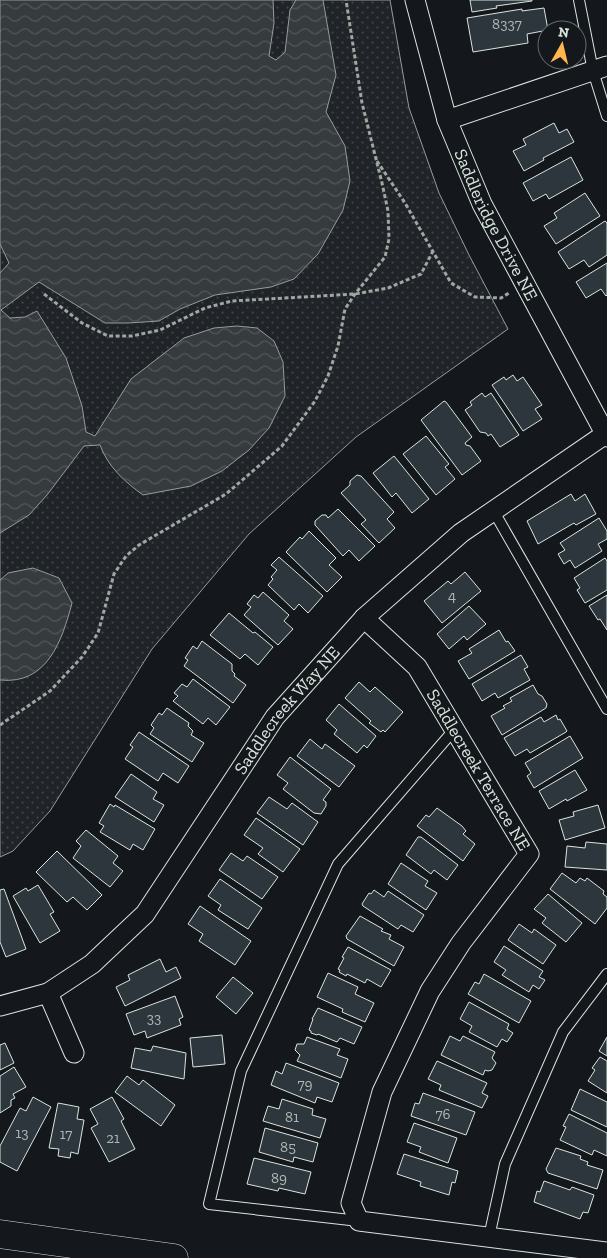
<svg xmlns="http://www.w3.org/2000/svg" width="607" height="1258" font-family="'Zilla Slab',serif">
  <style>
    .grass { fill: url(#grass-dots); stroke: #939e99 }
    .water { fill: url(#water-waves); stroke: #939e99 }
    .building { fill: #2c363c; stroke: #d8e6dc }
    .lines { fill: none; stroke-linecap: round; stroke-linejoin: round }
    .lane-casing { stroke: #d8e6dc; stroke-width: 12 }
    .street-casing { stroke: #d8e6dc; stroke-width: 21 }
    .secondary-casing { stroke: #d8e6dc; stroke-width: 29 }
    .path { stroke: #9da8a2; stroke-width: 3; stroke-dasharray: 4 2.5; stroke-linecap: butt }
    .lane { stroke: #14181c; stroke-width: 10 }
    .street { stroke: #14181c; stroke-width: 19 }
    .secondary { stroke: #14181c; stroke-width: 28 }
    .labels { text-anchor: middle; dominant-baseline: central; stroke-width: 4; stroke-linejoin: round; paint-order: stroke }
    .number-label { font-size: 15px; fill: #adbab4 }
    .street-label { font-size: 18px; fill: #d8e6dc; stroke: #14181c }
  </style>
  <defs>
    <pattern id="grass-dots" width="8" height="8" patternUnits="userSpaceOnUse" patternTransform="scale(1.25)"><rect width="8" height="8" fill="#202428"/><path d="M2 2h.1M6 6h.1" fill="none" stroke="#404447" stroke-width="1.8" stroke-linecap="round"/></pattern>
    <pattern id="water-waves" width="16" height="10" patternUnits="userSpaceOnUse" patternTransform="scale(1.25)"><rect width="16" height="10" fill="#363b3e"/><path d="M0 5q4-4 8 0t8 0" fill="none" stroke="#525759"/></pattern>
  </defs>
  <rect width="100%" height="100%" fill="#14181c"/>
  <path class="grass" d="M 0,0 L 390,0 L 409,108 L 439,193 L 469,255 L 508,329 L 356,437 L 249,534 L 152,649 L 50,811 L 13,851 L 0,857 Z"/>
  <path class="water" d="M 0,0 L 273,0 L 274,23 L 269,56 L 276,60 L 285,52 L 290,10 L 296,0 L 323,0 L 336,75 L 326,112 L 345,146 L 350,181 L 343,210 L 318,254 L 294,279 L 271,287 L 215,295 L 180,309 L 159,321 L 128,323 L 105,323 L 39,282 L 1,310 L 10,318 L 25,317 L 37,311 L 66,358 L 82,406 L 86,432 L 95,436 L 131,379 L 184,338 L 214,328 L 237,326 L 257,328 L 274,341 L 283,362 L 285,396 L 269,428 L 249,450 L 222,471 L 191,486 L 143,495 C 125,482 108,467 100,445 L 84,446 L 47,495 L 29,515 L 0,533 L 0,273 L 9,263 L 0,244 Z
    M 33,568 L 59,578 L 72,603 C 62,641 47,685 0,680 L 0,580 L 8,573 Z"/>
  <path class="building" d="M 470,0 L 532,0 L 532,1 L 496,6 L 497,8 L 472,12 Z
    M 544,8 L 548,30 L 527,34 L 528,43 L 473,52 L 467,18 L 522,9 L 522,11 Z
    M 554,123 L 559,133 L 567,129 L 574,142 L 543,158 L 544,160 L 524,171 L 513,151 L 526,145 L 523,139 Z
    M 571,157 L 583,180 L 549,199 L 546,194 L 533,201 L 523,183 Z
    M 585,193 L 600,216 L 556,244 L 544,226 L 557,218 L 554,213 Z
    M 605,221 L 607,223 L 607,255 L 589,267 L 584,260 L 569,269 L 558,252 Z
    M 607,263 L 607,295 L 606,296 L 601,289 L 586,298 L 576,282 Z
    M 513,375 L 517,381 L 523,377 L 542,405 L 535,409 L 542,419 L 523,431 L 492,385 L 504,377 L 506,380 Z
    M 482,393 L 485,397 L 491,393 L 519,435 L 500,447 L 491,434 L 488,436 L 486,433 L 480,432 L 465,410 L 472,405 L 470,402 Z
    M 444,401 L 446,402 L 472,437 L 465,443 L 466,445 L 470,446 L 481,461 L 462,475 L 421,420 Z
    M 426,436 L 449,464 L 445,467 L 455,479 L 436,495 L 403,454 Z
    M 394,456 L 429,499 L 412,513 L 396,493 L 392,497 L 373,473 Z
    M 357,475 L 361,476 L 394,512 L 387,519 L 395,528 L 379,543 L 361,524 L 366,520 L 341,493 L 350,485 L 350,481 Z
    M 571,494 L 575,501 L 585,494 L 596,514 L 576,525 L 574,523 L 538,544 L 527,521 Z
    M 338,509 L 375,546 L 359,561 L 349,550 L 343,556 L 315,525 L 315,521 L 322,515 L 326,515 L 328,518 Z
    M 599,518 L 607,531 L 607,539 L 598,544 L 602,551 L 575,568 L 570,560 L 564,564 L 558,554 L 565,550 L 560,543 Z
    M 309,531 L 336,558 L 329,565 L 342,577 L 327,592 L 286,552 L 300,537 L 302,539 Z
    M 279,557 L 323,596 L 308,613 L 299,604 L 294,610 L 268,585 L 273,579 L 271,577 L 277,570 L 271,565 Z
    M 605,558 L 607,561 L 607,590 L 585,603 L 577,590 L 580,588 L 574,578 Z
    M 465,572 L 481,591 L 442,623 L 424,601 L 448,581 L 451,584 Z
    M 263,592 L 289,615 L 284,621 L 293,629 L 278,645 L 244,615 L 251,607 L 247,604 L 254,595 L 258,598 Z
    M 607,595 L 607,630 L 600,619 L 598,620 L 589,606 Z
    M 469,606 L 486,624 L 467,640 L 464,636 L 449,649 L 437,634 Z
    M 229,613 L 253,633 L 255,632 L 273,647 L 258,665 L 245,654 L 240,659 L 210,635 Z
    M 499,630 L 506,642 L 508,641 L 515,651 L 469,679 L 458,661 L 472,653 L 469,649 Z
    M 202,641 L 232,664 L 232,671 L 235,674 L 234,676 L 246,685 L 233,703 L 184,666 L 188,660 L 185,658 L 193,646 L 197,649 Z
    M 521,655 L 528,667 L 524,669 L 530,680 L 498,698 L 495,693 L 482,701 L 472,684 Z
    M 193,679 L 230,707 L 216,725 L 208,718 L 203,724 L 173,701 L 178,696 L 174,693 L 182,684 L 187,687 Z
    M 359,682 L 370,692 L 375,687 L 403,712 L 385,732 L 383,730 L 381,732 L 369,723 L 371,721 L 345,698 Z
    M 533,685 L 538,694 L 542,696 L 547,704 L 546,708 L 502,735 L 491,716 L 505,708 L 503,706 L 512,701 L 510,698 Z
    M 339,704 L 376,736 L 367,748 L 364,745 L 357,753 L 334,734 L 337,730 L 326,720 Z
    M 167,708 L 189,723 L 188,726 L 193,731 L 191,735 L 204,743 L 192,762 L 150,734 L 154,728 L 151,725 L 159,713 L 162,715 Z
    M 556,715 L 558,720 L 560,719 L 567,731 L 566,732 L 530,753 L 527,749 L 515,756 L 504,738 L 541,717 L 544,722 Z
    M 139,732 L 189,766 L 178,783 L 163,773 L 158,781 L 125,759 L 133,747 L 130,745 Z
    M 570,736 L 583,758 L 534,788 L 527,776 L 531,773 L 525,763 Z
    M 310,739 L 322,749 L 325,744 L 355,766 L 339,787 L 297,756 Z
    M 290,757 L 331,789 L 323,800 L 326,802 L 326,806 L 321,814 L 314,813 L 283,789 L 288,783 L 277,775 Z
    M 575,770 L 587,790 L 567,801 L 566,799 L 549,809 L 539,791 Z
    M 131,774 L 157,792 L 153,799 L 164,805 L 154,822 L 115,797 Z
    M 269,797 L 287,809 L 292,803 L 318,822 L 303,845 L 257,813 Z
    M 110,804 L 114,807 L 115,805 L 155,829 L 143,850 L 133,844 L 130,850 L 100,832 L 104,826 L 99,823 Z
    M 598,805 L 605,828 L 565,840 L 559,820 L 574,816 L 573,812 Z
    M 437,808 L 462,826 L 466,831 L 463,834 L 475,844 L 463,861 L 417,826 L 426,815 L 429,817 Z
    M 256,818 L 300,849 L 283,872 L 258,854 L 263,848 L 244,835 Z
    M 86,830 L 118,856 L 113,863 L 123,871 L 110,887 L 73,858 L 81,846 L 76,841 Z
    M 418,837 L 421,837 L 458,865 L 447,880 L 434,870 L 431,874 L 406,855 Z
    M 586,842 L 607,844 L 607,870 L 565,867 L 567,846 L 585,848 Z
    M 57,851 L 102,895 L 87,910 L 73,897 L 67,902 L 36,872 Z
    M 231,853 L 243,861 L 247,856 L 278,877 L 262,899 L 219,870 Z
    M 401,863 L 428,881 L 425,886 L 437,893 L 426,910 L 388,884 Z
    M 562,873 L 576,883 L 580,878 L 585,881 L 587,878 L 604,891 L 603,894 L 607,897 L 607,908 L 595,924 L 550,889 Z
    M 220,879 L 262,908 L 248,929 L 218,910 L 221,905 L 208,896 Z
    M 38,885 L 54,912 L 50,914 L 60,931 L 40,943 L 13,896 L 26,888 L 28,891 Z
    M 4,889 L 26,949 L 6,957 L 0,942 L 0,890 Z
    M 374,890 L 384,897 L 388,891 L 424,915 L 413,932 L 401,925 L 398,929 L 363,906 L 362,904 L 369,893 L 371,894 Z
    M 548,894 L 582,923 L 566,942 L 542,923 L 546,918 L 534,909 Z
    M 200,906 L 251,941 L 235,965 L 199,941 L 203,934 L 188,924 Z
    M 360,916 L 383,929 L 381,931 L 391,935 L 389,939 L 404,947 L 394,966 L 347,939 L 346,936 Z
    M 519,924 L 532,933 L 534,929 L 556,945 L 543,964 L 508,940 Z
    M 504,946 L 543,971 L 539,977 L 545,980 L 539,989 L 533,985 L 529,992 L 502,975 L 506,970 L 494,962 Z
    M 348,947 L 391,970 L 381,987 L 367,979 L 365,983 L 347,974 L 346,976 L 339,972 L 340,970 L 338,969 L 344,958 L 342,957 Z
    M 160,959 L 166,972 L 176,967 L 181,978 L 125,1006 L 116,987 L 130,980 L 128,975 Z
    M 328,973 L 358,987 L 355,994 L 374,1003 L 365,1022 L 342,1012 L 343,1009 L 317,997 Z
    M 484,974 L 531,1001 L 519,1023 L 468,994 L 475,982 L 479,984 Z
    M 233,977 L 253,993 L 236,1014 L 216,997 Z
    M 175,996 L 183,1017 L 179,1019 L 181,1025 L 147,1038 L 145,1031 L 134,1035 L 126,1014 Z
    M 469,1002 L 509,1024 L 507,1029 L 513,1033 L 507,1042 L 502,1039 L 497,1047 L 469,1032 L 472,1026 L 460,1019 Z
    M 318,1008 L 362,1027 L 354,1044 L 340,1038 L 337,1042 L 318,1034 L 317,1035 L 311,1033 L 311,1031 L 309,1030 L 313,1019 L 312,1019 Z
    M 222,1035 L 225,1064 L 193,1067 L 190,1038 Z
    M 450,1036 L 460,1041 L 463,1036 L 495,1052 L 492,1058 L 496,1063 L 492,1070 L 488,1071 L 485,1070 L 483,1075 L 441,1055 Z
    M 307,1037 L 340,1049 L 337,1055 L 348,1059 L 341,1078 L 297,1061 L 300,1055 L 295,1050 L 297,1044 L 304,1044 Z
    M 607,1037 L 607,1056 L 599,1051 Z
    M 5,1043 L 14,1063 L 0,1070 L 0,1045 Z
    M 153,1046 L 186,1053 L 184,1079 L 131,1068 L 135,1048 L 151,1051 Z
    M 600,1057 L 607,1061 L 607,1093 L 588,1081 L 595,1070 L 592,1068 Z
    M 437,1061 L 487,1083 L 482,1093 L 488,1096 L 482,1108 L 439,1090 L 441,1085 L 428,1079 Z
    M 286,1063 L 339,1083 L 332,1102 L 317,1097 L 315,1103 L 271,1085 L 276,1071 L 282,1074 Z
    M 14,1067 L 26,1087 L 13,1094 L 15,1098 L 11,1100 L 11,1106 L 0,1113 L 0,1076 Z
    M 127,1076 L 139,1085 L 143,1080 L 175,1105 L 161,1126 L 115,1092 Z
    M 580,1089 L 607,1102 L 607,1127 L 571,1110 Z
    M 423,1093 L 475,1112 L 466,1135 L 411,1116 L 415,1103 L 419,1104 Z
    M 33,1097 L 51,1107 L 17,1171 L 0,1162 L 0,1146 L 20,1108 L 26,1111 Z
    M 112,1097 L 124,1119 L 121,1121 L 135,1149 L 109,1162 L 91,1128 L 98,1124 L 90,1109 Z
    M 282,1099 L 313,1109 L 312,1115 L 326,1119 L 320,1138 L 263,1121 L 268,1106 L 279,1109 Z
    M 58,1103 L 79,1107 L 77,1119 L 84,1120 L 78,1154 L 71,1152 L 70,1158 L 58,1156 L 59,1149 L 49,1148 Z
    M 569,1114 L 607,1133 L 607,1156 L 594,1150 L 592,1155 L 560,1140 L 566,1127 L 563,1126 Z
    M 414,1123 L 457,1138 L 448,1163 L 419,1152 L 421,1147 L 407,1142 Z
    M 265,1128 L 318,1143 L 313,1162 L 294,1157 L 293,1162 L 259,1152 Z
    M 556,1148 L 581,1156 L 580,1159 L 588,1162 L 587,1165 L 603,1170 L 597,1189 L 548,1173 L 546,1169 Z
    M 404,1154 L 458,1171 L 455,1183 L 452,1182 L 449,1195 L 420,1186 L 421,1182 L 397,1174 Z
    M 254,1158 L 311,1172 L 305,1194 L 279,1188 L 278,1191 L 247,1184 Z
    M 544,1181 L 570,1190 L 572,1187 L 594,1195 L 588,1213 L 583,1212 L 580,1219 L 534,1202 L 537,1191 L 540,1192 Z"/>
  <g class="lines">
    <g class="lane-casing">
      <path id="lane" d="M 579,0 L 593,71 L 607,116
        M 493,510 L 607,709
        M 359,1221 L 209,1204 L 241,1071 L 338,864 L 454,730
        M 489,1237 L 505,1164 L 563,1032 L 607,974"/>
    </g>
    <g class="street-casing">
      <g id="street">
        <path id="s1" d="M 415,0 L 447,120 L 482,204 L 607,437"/>
        <path d="M 447,120 L 607,66"/>
        <path id="s2" d="M 364,618 L 417,667 L 529,854 L 461,943 L 430,991 L 382,1092 L 351,1203 L 359,1221 L 607,1252"/>
        <path d="M 48,993 L 74,1053"/>
        <path id="s3" d="M 0,1006 L 48,993 L 92,964 L 145,914 L 275,717 L 364,618 L 461,533 L 607,433"/>
      </g>
    </g>
    <g class="secondary-casing">
      <path id="secondary" d="M 0,1234 L 174,1258"/>
    </g>
    <path class="path" d="M 377,161 L 405,203 L 451,283 L 475,297 L 501,298 L 509,293
      M 44,294 L 82,323 L 108,336 L 132,336 L 160,330 L 205,308 L 232,301 L 355,294 L 388,288 L 421,274 L 433,251
      M 0,725 L 50,691 L 82,657 L 98,633 L 114,574 L 126,556 L 139,545 L 226,494 L 282,446 L 315,401 L 328,376 L 338,346 L 345,309 L 355,294 L 385,257 L 389,239 L 388,211 L 382,183 L 362,103 L 346,0"/>
    <use href="#lane" class="lane"/>
    <use href="#street" class="street"/>
    <use href="#secondary" class="secondary"/>
  </g>
  <g class="labels">
    <g class="number-label">
      <text x="507" y="24">8337</text>
      <text x="452" y="596">4</text>
      <text x="154" y="1018">33</text>
      <text x="305" y="1084">79</text>
      <text x="443" y="1114">76</text>
      <text x="292" y="1117">81</text>
      <text x="22" y="1133">13</text>
      <text x="66" y="1134">17</text>
      <text x="113" y="1138">21</text>
      <text x="288" y="1147">85</text>
      <text x="279" y="1178">89</text>
    </g>
    <g class="street-label">
      <text stroke="none"><textPath href="#s1" startOffset="240">Saddleridge Drive NE</textPath></text>
      <text stroke="none"><textPath href="#s3" startOffset="424">Saddlecreek Way NE</textPath></text>
      <text stroke="none"><textPath href="#s2" startOffset="192">Saddlecreek Terrace NE</textPath></text>
    </g>
  </g>
  <g transform="translate(562 45) rotate(8)"><circle r="24" fill="#14181c" stroke="#626a69"/>
  <path d="M0-4L9 19L0 12L-9 19Z" fill="#ffb74d"/>
  <text y="-8" font-size="14" font-weight="bold" text-anchor="middle" fill="#d8e6dc">N</text>
  </g>
</svg>
